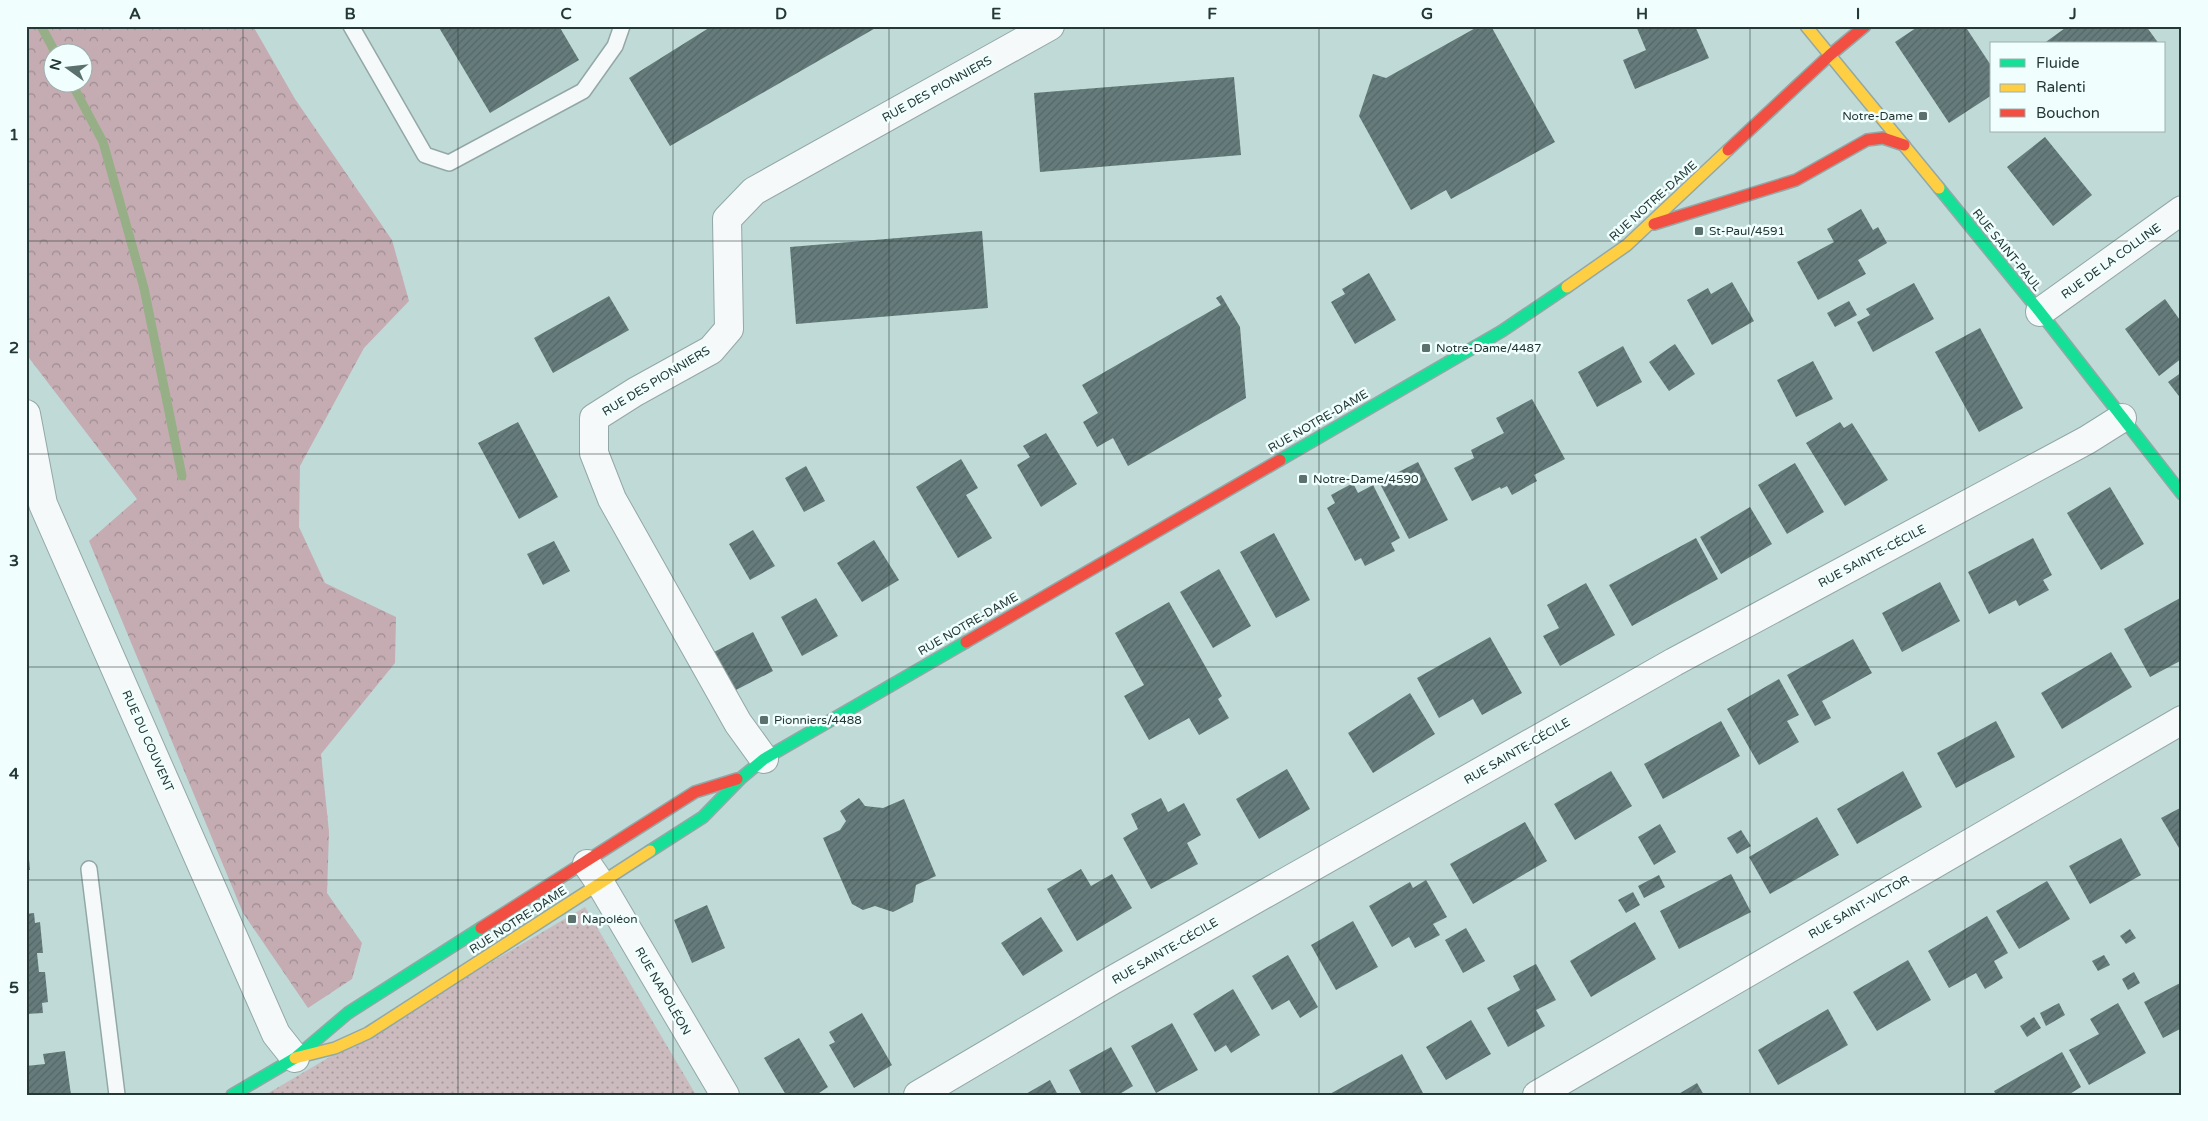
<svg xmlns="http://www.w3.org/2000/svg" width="2208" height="1121" font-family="'Varela Round',sans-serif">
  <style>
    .grass { fill: url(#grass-dots) }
    .forest { fill: url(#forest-crowns); fill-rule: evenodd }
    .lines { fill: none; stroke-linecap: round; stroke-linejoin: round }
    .stream { stroke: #97af86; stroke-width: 9 }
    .building { fill: url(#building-hatch) }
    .lane-casing { stroke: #93a8a6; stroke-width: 18 }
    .street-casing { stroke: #93a8a6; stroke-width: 30 }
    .fast-casing { stroke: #93a8a6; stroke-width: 14 }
    .slow-casing { stroke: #93a8a6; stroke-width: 14 }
    .jam-casing { stroke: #93a8a6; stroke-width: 14 }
    .lane { stroke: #f5f9f9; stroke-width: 15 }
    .street { stroke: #f5f9f9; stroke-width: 28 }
    .fast { stroke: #16e098; stroke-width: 11 }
    .slow { stroke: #ffcf43; stroke-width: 11 }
    .jam { stroke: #f24e42; stroke-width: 11 }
    .grid { fill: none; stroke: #243835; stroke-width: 1; stroke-opacity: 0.55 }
    .poi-dot { fill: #5a716e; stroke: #f0fffd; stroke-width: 2 }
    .labels { text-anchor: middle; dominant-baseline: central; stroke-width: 5; stroke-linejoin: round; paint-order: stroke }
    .street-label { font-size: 12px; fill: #243835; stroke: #f0fffd }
    .poi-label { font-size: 12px; fill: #243835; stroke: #f0fffd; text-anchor: start }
    .neatline { fill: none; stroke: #243835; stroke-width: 2 }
    .grid-label { font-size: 16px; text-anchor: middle; font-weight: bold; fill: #243835 }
  </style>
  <defs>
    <pattern id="grass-dots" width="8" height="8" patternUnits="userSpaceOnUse" patternTransform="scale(1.25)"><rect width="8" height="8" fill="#cbbbbe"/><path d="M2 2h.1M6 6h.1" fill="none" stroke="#a5999b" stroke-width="1.8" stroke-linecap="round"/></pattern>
    <pattern id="forest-crowns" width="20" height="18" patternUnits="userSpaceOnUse" patternTransform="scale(1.25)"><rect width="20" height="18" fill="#c4acb2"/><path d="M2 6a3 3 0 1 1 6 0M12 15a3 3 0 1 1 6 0" fill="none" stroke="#9f8d92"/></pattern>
    <pattern id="building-hatch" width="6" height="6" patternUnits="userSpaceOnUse" patternTransform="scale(1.25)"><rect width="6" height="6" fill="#667c7c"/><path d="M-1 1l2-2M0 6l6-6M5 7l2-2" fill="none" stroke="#546766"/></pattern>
  </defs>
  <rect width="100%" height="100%" fill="#bfdad7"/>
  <path class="grass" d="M 585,907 L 696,1095 L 265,1095 Z"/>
  <path class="forest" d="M 26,26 L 253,26 L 295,99 L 392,240 L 409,301 L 364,348 L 300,466 L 299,527 L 325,583 L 396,617 L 395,663 L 321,754 L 329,832 L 327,893 L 362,943 L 352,979 L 308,1008 L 243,913 L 89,541 L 137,499 L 26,354 ZM 52,52 L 82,52 L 82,82 L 52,82 Z"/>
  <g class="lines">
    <path class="stream" d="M 41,26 L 55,52
      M 71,82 L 103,142 L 144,288 L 182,476"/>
  </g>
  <path class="building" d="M 438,26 L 559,26 L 579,60 L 490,113 Z
    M 712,26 L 879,26 L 670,146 L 629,78 Z
    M 1479,26 L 1491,26 L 1555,142 L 1451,199 L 1446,190 L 1411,210 L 1359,116 L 1373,74 L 1386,78 Z
    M 1636,26 L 1695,26 L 1709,58 L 1635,89 L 1623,60 L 1646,50 Z
    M 1919,26 L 1965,26 L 1992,67 L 1992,95 L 1949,123 L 1895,42 Z
    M 2068,26 L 2146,26 L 2159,44 L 2043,44 Z
    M 1234,77 L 1241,155 L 1040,172 L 1034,93 Z
    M 2045,137 L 2092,195 L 2053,226 L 2007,167 Z
    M 1861,209 L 1873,230 L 1878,227 L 1887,243 L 1858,260 L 1866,274 L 1818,300 L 1797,262 L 1834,242 L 1827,229 Z
    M 982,231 L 988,308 L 796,324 L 790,247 Z
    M 1369,273 L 1396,320 L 1355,344 L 1331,302 L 1345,294 L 1342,289 Z
    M 1732,282 L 1754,321 L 1712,345 L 1687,300 L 1708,288 L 1711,294 Z
    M 1914,283 L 1934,319 L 1873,352 L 1857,322 L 1870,315 L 1866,309 Z
    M 1221,295 L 1240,327 L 1246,398 L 1128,466 L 1113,438 L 1097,447 L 1083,422 L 1098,413 L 1082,385 L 1221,305 L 1216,298 Z
    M 609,296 L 629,330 L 553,373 L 534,338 Z
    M 2165,299 L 2182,323 L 2182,358 L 2159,376 L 2125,329 Z
    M 1849,301 L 1857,315 L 1835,327 L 1827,313 Z
    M 1980,328 L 2023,408 L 1979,432 L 1935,352 Z
    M 1675,344 L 1695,374 L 1669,391 L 1649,362 Z
    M 1623,346 L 1642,382 L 1597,407 L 1578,372 Z
    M 1813,361 L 1833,399 L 1796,417 L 1777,380 Z
    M 2182,372 L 2182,400 L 2168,382 Z
    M 1532,399 L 1565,459 L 1534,475 L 1537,481 L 1512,495 L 1507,486 L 1501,489 L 1500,487 L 1472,501 L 1454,468 L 1474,458 L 1471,450 L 1504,433 L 1496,418 Z
    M 518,422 L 558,497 L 519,519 L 478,443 Z
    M 1840,422 L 1844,428 L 1852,423 L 1888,480 L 1845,506 L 1806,443 Z
    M 1046,433 L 1077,484 L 1041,507 L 1017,465 L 1030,457 L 1023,446 Z
    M 961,459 L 978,488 L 966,495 L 992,538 L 958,558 L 916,487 Z
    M 1418,462 L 1448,520 L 1409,539 L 1379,482 Z
    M 1795,463 L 1824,512 L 1787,534 L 1758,485 Z
    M 806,466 L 825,501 L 804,512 L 785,478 Z
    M 1353,483 L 1358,493 L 1373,485 L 1400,538 L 1391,543 L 1395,551 L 1365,566 L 1361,558 L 1355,561 L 1327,508 L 1335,503 L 1331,495 Z
    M 2110,487 L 2144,544 L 2101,570 L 2067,513 Z
    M 1750,507 L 1772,544 L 1721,574 L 1700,537 Z
    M 753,530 L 775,566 L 750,580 L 729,544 Z
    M 1274,533 L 1310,600 L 1276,618 L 1240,552 Z
    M 1696,538 L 1718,579 L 1632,626 L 1609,585 Z
    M 2033,538 L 2052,575 L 2043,580 L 2049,590 L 2019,606 L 2016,600 L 1989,614 L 1968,572 Z
    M 874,540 L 899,580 L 862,602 L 837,563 Z
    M 554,541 L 570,571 L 543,585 L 527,554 Z
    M 1219,569 L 1251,626 L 1213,648 L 1180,592 Z
    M 1940,582 L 1960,621 L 1902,652 L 1882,613 Z
    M 1586,583 L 1615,635 L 1560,666 L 1543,636 L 1559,628 L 1547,605 Z
    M 2182,597 L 2182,660 L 2150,677 L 2124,629 Z
    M 816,598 L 838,636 L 802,656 L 781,617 Z
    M 1169,602 L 1222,696 L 1218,699 L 1229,718 L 1199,735 L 1189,718 L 1149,740 L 1124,696 L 1144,685 L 1115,633 Z
    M 753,632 L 773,671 L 734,691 L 714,652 Z
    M 1490,637 L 1522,693 L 1482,715 L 1473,699 L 1439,718 L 1417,678 Z
    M 1853,639 L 1872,673 L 1822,701 L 1831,718 L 1815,726 L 1787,675 Z
    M 2111,652 L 2132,687 L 2062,729 L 2041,693 Z
    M 1779,679 L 1799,715 L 1787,721 L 1799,742 L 1759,765 L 1727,709 Z
    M 1410,693 L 1435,734 L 1373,773 L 1348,733 Z
    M 1721,721 L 1740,756 L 1663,799 L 1644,764 Z
    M 1996,721 L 2015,757 L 1956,788 L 1937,753 Z
    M 1287,769 L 1310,809 L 1259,839 L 1236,799 Z
    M 1611,771 L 1632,806 L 1575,840 L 1554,804 Z
    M 1903,771 L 1922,807 L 1857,844 L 1837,809 Z
    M 859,798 L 865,806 L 883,808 L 904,799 L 936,876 L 916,885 L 913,902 L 893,912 L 875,906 L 863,910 L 852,904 L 823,838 L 840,830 L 846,821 L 840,811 Z
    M 1161,798 L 1168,812 L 1184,803 L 1201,835 L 1187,843 L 1198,864 L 1151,889 L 1123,838 L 1138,829 L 1131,814 Z
    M 2182,807 L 2182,853 L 2161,818 Z
    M 1817,817 L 1839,855 L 1770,894 L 1749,857 Z
    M 1525,822 L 1547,861 L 1473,904 L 1450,864 Z
    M 1660,824 L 1676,852 L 1654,865 L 1638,837 Z
    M 26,828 L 30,870 L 26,870 Z
    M 1741,830 L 1751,846 L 1737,854 L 1727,838 Z
    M 2121,838 L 2141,875 L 2090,904 L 2069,866 Z
    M 1081,869 L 1091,886 L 1112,874 L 1132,908 L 1077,941 L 1047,889 Z
    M 1731,874 L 1751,912 L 1679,949 L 1660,911 Z
    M 1659,875 L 1665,887 L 1644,898 L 1638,886 Z
    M 1426,880 L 1447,917 L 1433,924 L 1440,935 L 1415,948 L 1409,937 L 1392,947 L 1369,906 L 1410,882 L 1413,888 Z
    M 2047,881 L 2070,919 L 2019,949 L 1996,911 Z
    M 1633,892 L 1640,905 L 1626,913 L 1618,900 Z
    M 707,905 L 725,948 L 692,963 L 674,920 Z
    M 34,913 L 35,923 L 40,922 L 43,953 L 37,953 L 39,972 L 45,972 L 48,1002 L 42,1003 L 43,1013 L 26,1014 L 26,914 Z
    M 1987,916 L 2008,953 L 1994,961 L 2003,978 L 1985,989 L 1976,973 L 1949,988 L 1928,951 Z
    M 1041,917 L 1063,951 L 1023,976 L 1001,943 Z
    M 1353,921 L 1378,967 L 1336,990 L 1311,945 Z
    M 1635,922 L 1656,959 L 1591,997 L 1570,961 Z
    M 1466,928 L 1485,961 L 1463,973 L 1445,940 Z
    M 2130,929 L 2136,938 L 2126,944 L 2120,936 Z
    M 1288,955 L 1318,1007 L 1300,1018 L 1289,1000 L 1272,1010 L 1252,976 Z
    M 2104,955 L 2110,965 L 2098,971 L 2092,961 Z
    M 1908,960 L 1931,1000 L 1877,1031 L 1853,992 Z
    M 1536,964 L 1556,1000 L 1536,1010 L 1545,1026 L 1508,1047 L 1487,1008 L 1520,990 L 1513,976 Z
    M 2134,972 L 2140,983 L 2128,990 L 2122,979 Z
    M 2182,982 L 2182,1028 L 2163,1038 L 2144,1002 Z
    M 1233,989 L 1260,1035 L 1231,1053 L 1226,1045 L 1215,1052 L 1193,1014 Z
    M 2059,1003 L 2065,1015 L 2046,1026 L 2040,1013 Z
    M 2118,1003 L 2146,1053 L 2089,1085 L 2069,1050 L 2099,1034 L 2090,1019 Z
    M 1828,1009 L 1848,1045 L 1778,1085 L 1758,1050 Z
    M 862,1013 L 892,1065 L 854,1088 L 829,1045 L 835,1042 L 829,1032 Z
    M 2034,1017 L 2041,1028 L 2027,1037 L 2020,1026 Z
    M 1471,1020 L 1491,1054 L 1446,1080 L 1426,1047 Z
    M 1172,1023 L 1198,1070 L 1156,1093 L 1131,1046 Z
    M 799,1038 L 828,1087 L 816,1095 L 786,1095 L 764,1058 Z
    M 1111,1047 L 1133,1086 L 1118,1095 L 1082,1095 L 1069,1070 Z
    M 65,1051 L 71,1095 L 26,1095 L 26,1066 L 45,1064 L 43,1054 Z
    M 2062,1052 L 2081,1087 L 2068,1095 L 1996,1095 L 1994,1091 Z
    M 1402,1054 L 1423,1093 L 1328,1095 Z
    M 1050,1080 L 1058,1095 L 1024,1095 Z
    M 1697,1083 L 1704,1095 L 1677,1095 Z"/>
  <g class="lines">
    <g class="lane-casing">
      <path id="lane" d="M 351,26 L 425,155 L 449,163 L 583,91 L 615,46 L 622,26
        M 89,869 L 117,1095"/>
    </g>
    <g class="street-casing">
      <path id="street" d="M 2040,312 L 2182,210
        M 26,414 L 43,504 L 276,1034 L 295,1058
        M 764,759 L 738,723 L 612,499 L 594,453 L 594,418 L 635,392 L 711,350 L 729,329 L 727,219 L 754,191 L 1050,26
        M 587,864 L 600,883 L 725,1095
        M 918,1095 L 1111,981 L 1674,662 L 2087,440 L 2122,418
        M 1537,1095 L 2182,720"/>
    </g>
    <g class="fast-casing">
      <path id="fast" d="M 1939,188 L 2040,312 L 2182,494
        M 1280,460 L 1502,331 L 1567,287
        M 650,851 L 703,817 L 741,778 L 764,759 L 966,642
        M 232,1095 L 295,1058 L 348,1013 L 481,928"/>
    </g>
    <g class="slow-casing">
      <path id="slow" d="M 1806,26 L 1939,188
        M 1567,287 L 1627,245 L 1728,150
        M 295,1058 L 335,1048 L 368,1033 L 650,851"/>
    </g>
    <g class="jam-casing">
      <path id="jam" d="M 1728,150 L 1830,55 L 1865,26
        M 1654,224 L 1796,180 L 1867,140 L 1883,138 L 1904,145
        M 966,642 L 1280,460
        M 481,928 L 695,792 L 737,779"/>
    </g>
    <use href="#lane" class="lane"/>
    <use href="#street" class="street"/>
    <use href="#fast" class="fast"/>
    <use href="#slow" class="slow"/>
    <use href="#jam" class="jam"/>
  </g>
  <path class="grid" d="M 243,26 L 243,1095M 458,26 L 458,1095M 673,26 L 673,1095M 889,26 L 889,1095M 1104,26 L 1104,1095M 1319,26 L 1319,1095M 1535,26 L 1535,1095M 1750,26 L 1750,1095M 1965,26 L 1965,1095M 26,241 L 2182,241M 26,454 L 2182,454M 26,667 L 2182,667M 26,880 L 2182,880"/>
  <g class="poi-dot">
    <rect x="1918" y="111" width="10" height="10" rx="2.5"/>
    <rect x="1694" y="226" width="10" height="10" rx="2.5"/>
    <rect x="1421" y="343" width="10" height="10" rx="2.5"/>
    <rect x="1298" y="474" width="10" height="10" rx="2.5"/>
    <rect x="759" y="715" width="10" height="10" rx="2.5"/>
    <rect x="567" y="914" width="10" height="10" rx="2.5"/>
  </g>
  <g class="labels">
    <g class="street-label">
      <text transform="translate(937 89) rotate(-29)">RUE DES PIONNIERS</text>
      <text transform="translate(1653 201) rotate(-42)">RUE NOTRE-DAME</text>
      <text transform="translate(2007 250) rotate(51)">RUE SAINT-PAUL</text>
      <text transform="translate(2111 261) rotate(-36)">RUE DE LA COLLINE</text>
      <text transform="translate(656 381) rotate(-31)">RUE DES PIONNIERS</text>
      <text transform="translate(1318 421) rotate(-30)">RUE NOTRE-DAME</text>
      <text transform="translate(1872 556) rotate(-28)">RUE SAINTE-CÉCILE</text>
      <text transform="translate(968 624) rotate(-30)">RUE NOTRE-DAME</text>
      <text transform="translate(148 741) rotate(66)">RUE DU COUVENT</text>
      <text transform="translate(1517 751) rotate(-30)">RUE SAINTE-CÉCILE</text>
      <text transform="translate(1859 907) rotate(-30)">RUE SAINT-VICTOR</text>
      <text transform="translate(518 920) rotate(-33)">RUE NOTRE-DAME</text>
      <text transform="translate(1165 951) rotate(-30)">RUE SAINTE-CÉCILE</text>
      <text transform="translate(663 991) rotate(60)">RUE NAPOLÉON</text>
    </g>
    <g class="poi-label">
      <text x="1913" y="116" text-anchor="end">Notre-Dame</text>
      <text x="1709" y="231">St-Paul/4591</text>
      <text x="1436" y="348">Notre-Dame/4487</text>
      <text x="1313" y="479">Notre-Dame/4590</text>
      <text x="774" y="720">Pionniers/4488</text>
      <text x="582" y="919">Napoléon</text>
    </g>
  </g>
  <rect width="2208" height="1121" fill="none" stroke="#f0fffd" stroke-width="55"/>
  <rect x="1990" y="42" width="175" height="90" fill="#f0fffd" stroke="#9eafad"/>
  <rect x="2000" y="59" width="25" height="8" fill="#16e098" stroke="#9eafad"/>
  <text x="2036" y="68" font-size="15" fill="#243835">Fluide</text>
  <rect x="2000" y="84" width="25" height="8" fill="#ffcf43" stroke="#9eafad"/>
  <text x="2036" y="92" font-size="15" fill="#243835">Ralenti</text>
  <rect x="2000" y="109" width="25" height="8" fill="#f24e42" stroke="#9eafad"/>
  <text x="2036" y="118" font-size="15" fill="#243835">Bouchon</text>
  <g transform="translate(68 68) rotate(285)"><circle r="24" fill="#f0fffd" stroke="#9eafad"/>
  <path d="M0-4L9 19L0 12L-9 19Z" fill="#5a716e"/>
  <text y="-8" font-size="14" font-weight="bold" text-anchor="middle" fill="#243835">N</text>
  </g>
  <rect x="28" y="28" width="2152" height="1066" class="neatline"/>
  <g class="grid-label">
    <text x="135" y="19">A</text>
    <text x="350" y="19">B</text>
    <text x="566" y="19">C</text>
    <text x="781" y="19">D</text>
    <text x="996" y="19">E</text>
    <text x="1212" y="19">F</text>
    <text x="1427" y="19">G</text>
    <text x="1642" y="19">H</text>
    <text x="1858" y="19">I</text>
    <text x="2073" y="19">J</text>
    <text x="14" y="140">1</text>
    <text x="14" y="353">2</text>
    <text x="14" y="566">3</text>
    <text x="14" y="779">4</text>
    <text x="14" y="993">5</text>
  </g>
</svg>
